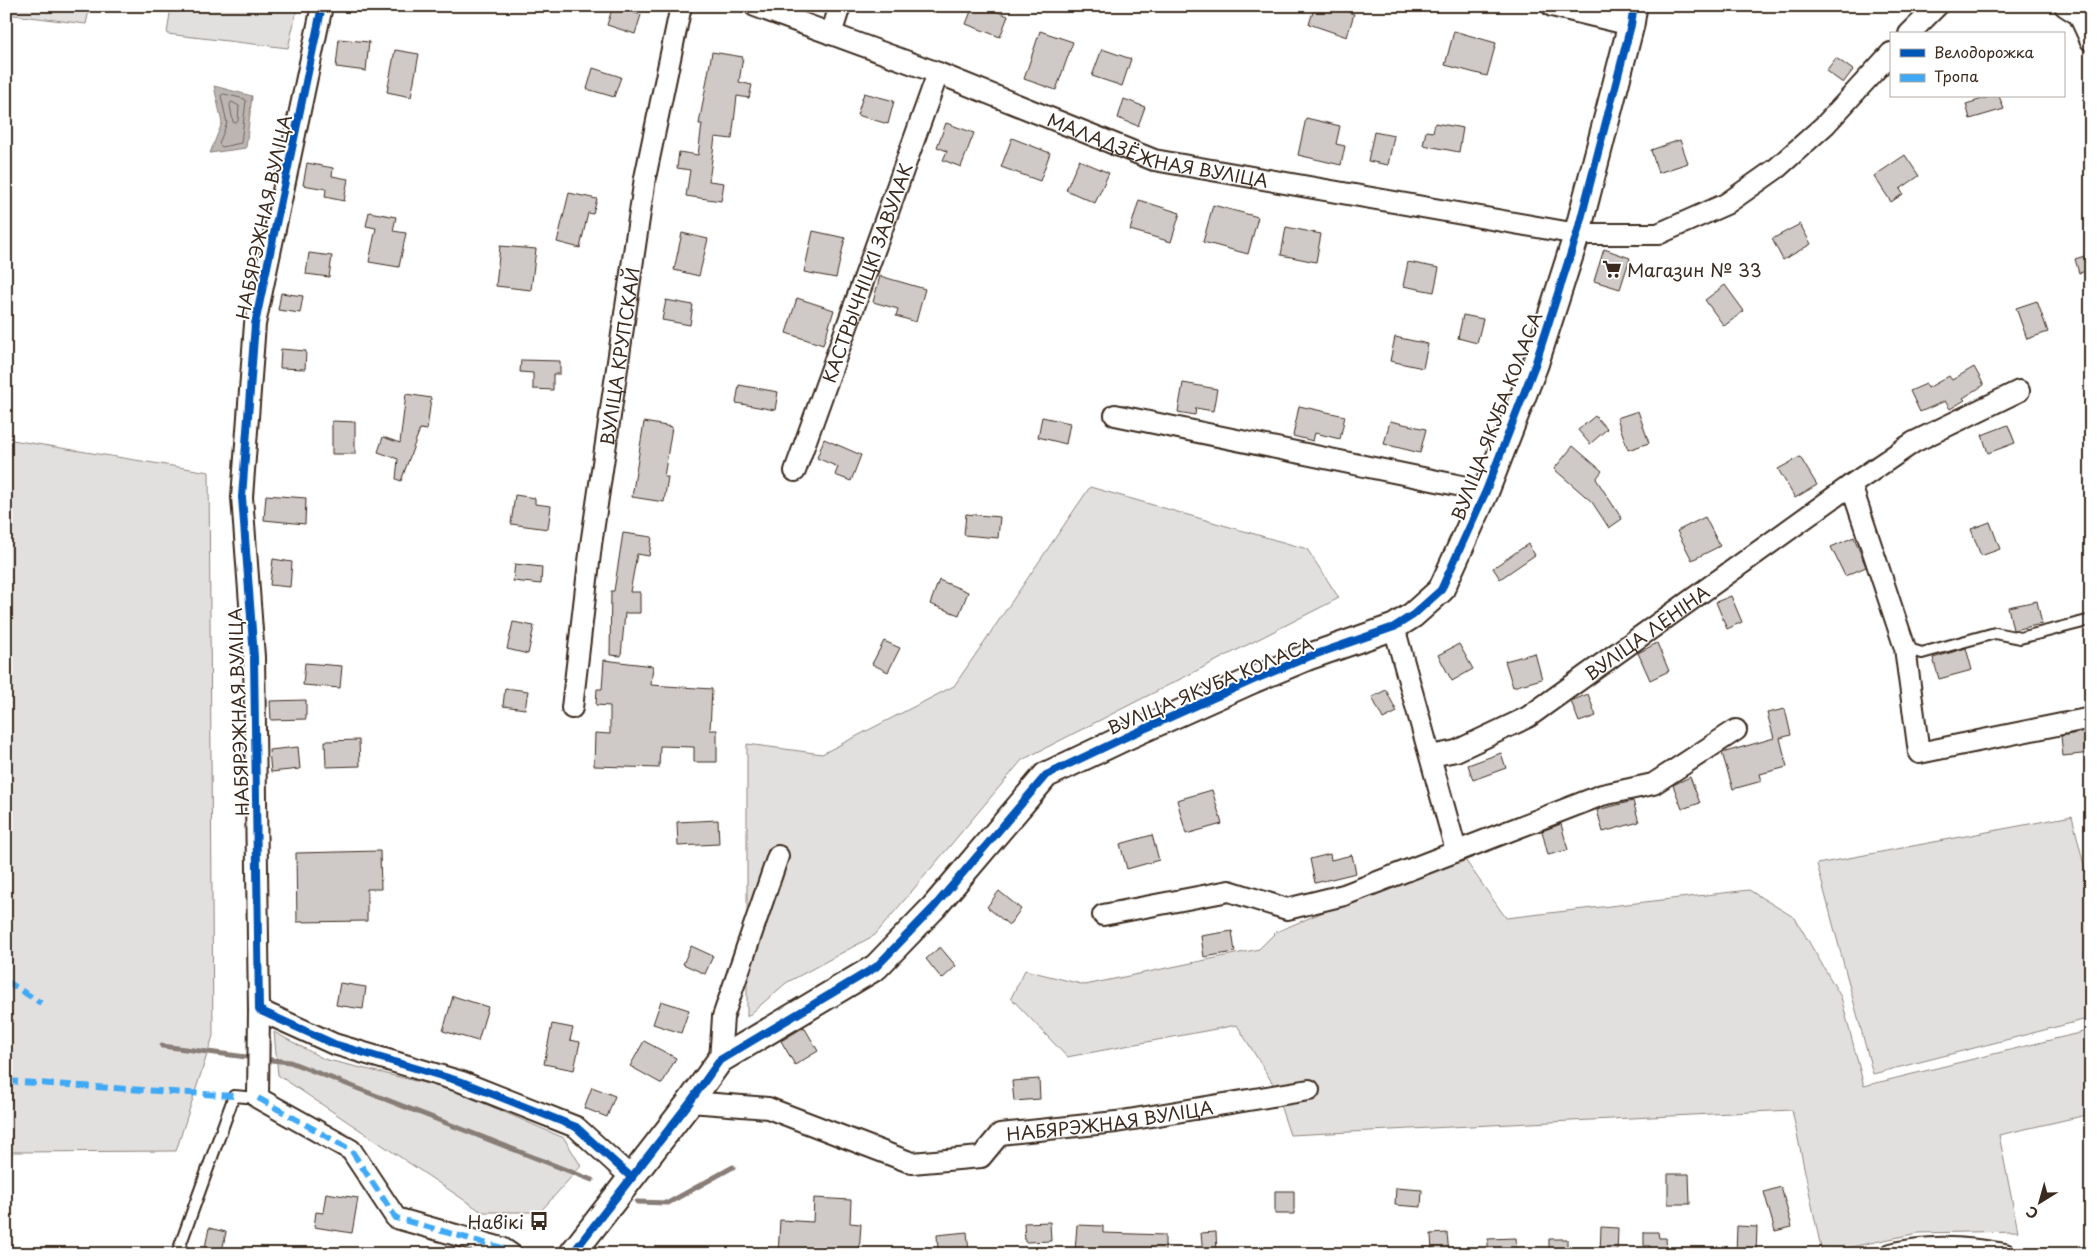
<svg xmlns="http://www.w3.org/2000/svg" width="2097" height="1260" font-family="'Playpen Sans',sans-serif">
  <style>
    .green { fill: #e2e0de; stroke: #8e857e }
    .water { fill: #bcb6b3; stroke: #887e77 }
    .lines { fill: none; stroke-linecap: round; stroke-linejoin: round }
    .shore { stroke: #6f625a; stroke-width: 1 }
    .stream { stroke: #887e77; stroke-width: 5 }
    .building { fill: #cfcac7; stroke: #3b2a1e }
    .service-casing { stroke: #3b2a1e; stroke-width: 14 }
    .minor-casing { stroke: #3b2a1e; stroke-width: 24 }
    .tertiary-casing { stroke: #3b2a1e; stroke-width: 29 }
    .service { stroke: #fff; stroke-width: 10 }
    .minor { stroke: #fff; stroke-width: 20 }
    .tertiary { stroke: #fff; stroke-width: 25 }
    .quiet { stroke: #3fa9f5; stroke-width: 6; stroke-dasharray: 12 6; stroke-linecap: butt }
    .cycleway-casing { stroke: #fff; stroke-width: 11 }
    .cycleway { stroke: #0057b8; stroke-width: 8 }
    .labels { text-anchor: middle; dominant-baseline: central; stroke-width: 4; stroke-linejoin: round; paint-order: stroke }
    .street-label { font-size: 18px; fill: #3b2a1e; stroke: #fff }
    .poi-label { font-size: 18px; fill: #3b2a1e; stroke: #fff; text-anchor: start }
  </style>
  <rect width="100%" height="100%" fill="#fff"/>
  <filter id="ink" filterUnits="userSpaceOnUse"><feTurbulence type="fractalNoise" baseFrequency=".02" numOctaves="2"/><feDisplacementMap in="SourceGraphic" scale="10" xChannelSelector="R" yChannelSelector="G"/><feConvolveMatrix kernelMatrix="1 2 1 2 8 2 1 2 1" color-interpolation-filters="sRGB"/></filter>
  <g filter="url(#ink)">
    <path class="green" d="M 6,6 L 90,6 L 86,24 L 6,14 Z
      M 171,6 L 298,6 L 288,48 L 167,34 Z
      M 6,439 L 209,472 L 213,1036 L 176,1151 L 13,1152 L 6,1167 Z
      M 1090,487 L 1307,549 L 1339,598 L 1022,760 L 875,935 L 786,983 L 747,1017 L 747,744 L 822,754 L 954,686 Z
      M 2072,816 L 2091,894 L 2091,1018 L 1873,1074 L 1817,864 Z
      M 1461,854 L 1506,918 L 1749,890 L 1795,918 L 1841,997 L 1864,1086 L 2091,1030 L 2091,1114 L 1999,1135 L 2018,1231 L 1918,1233 L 1822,1253 L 1792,1110 L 1290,1135 L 1273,1084 L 1237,1025 L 1067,1057 L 1011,998 L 1025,970 L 1085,985 L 1259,949 L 1276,932 Z
      M 274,1032 L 324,1059 L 453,1090 L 564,1138 L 581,1166 L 540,1212 L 482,1212 L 278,1075 Z"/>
    <path class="water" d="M 214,86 L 252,96 L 246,148 L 210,153 L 222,123 Z"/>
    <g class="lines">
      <path class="shore" d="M 224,94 L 245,99 L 246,101 L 241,143 L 222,147 L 219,144 L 227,123 L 221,96 Z
        M 232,102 L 239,106 L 238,121 L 236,123 L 233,122 L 230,105 Z"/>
      <path class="stream" d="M 162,1046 L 254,1058
        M 262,1059 L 290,1062 L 592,1180
        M 637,1202 L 668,1203 L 733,1167"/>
    </g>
    <path class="building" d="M 613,6 L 641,15 L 635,34 L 607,25 Z
      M 973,6 L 983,6 L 1008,16 L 1000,37 L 966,24 Z
      M 1315,6 L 1332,6 L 1354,14 L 1347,37 L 1309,24 Z
      M 1040,31 L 1073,42 L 1056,90 L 1024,79 Z
      M 1454,31 L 1496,43 L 1487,76 L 1445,65 Z
      M 339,39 L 369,42 L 366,71 L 336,67 Z
      M 1102,49 L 1131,59 L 1122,86 L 1092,76 Z
      M 395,50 L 419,54 L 411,97 L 387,92 Z
      M 712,52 L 743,57 L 739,82 L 752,85 L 749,98 L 737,96 L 732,139 L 715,137 L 709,181 L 724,183 L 721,201 L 686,196 L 690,170 L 677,168 L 679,152 L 698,155 L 702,124 L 699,124 Z
      M 1836,58 L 1853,70 L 1843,83 L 1826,71 Z
      M 593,68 L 621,77 L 614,97 L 587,89 Z
      M 864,93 L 894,101 L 888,124 L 857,115 Z
      M 1992,96 L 1999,96 L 2004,109 L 1970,119 L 1966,104 Z
      M 1124,99 L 1145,107 L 1138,126 L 1118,118 Z
      M 1306,118 L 1340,126 L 1336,144 L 1345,146 L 1341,165 L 1298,155 Z
      M 946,123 L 974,133 L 961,167 L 943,160 L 947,151 L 937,147 Z
      M 1435,123 L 1463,128 L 1459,152 L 1423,145 L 1426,131 L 1433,132 Z
      M 1374,132 L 1394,136 L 1388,165 L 1368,161 Z
      M 1012,138 L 1050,153 L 1040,181 L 1001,167 Z
      M 1680,140 L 1688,163 L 1658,173 L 1651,150 Z
      M 1905,155 L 1919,176 L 1900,189 L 1903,194 L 1891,202 L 1874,176 Z
      M 1079,160 L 1109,173 L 1095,203 L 1066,190 Z
      M 307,163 L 333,168 L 332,176 L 348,179 L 344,201 L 325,197 L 326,189 L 303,185 Z
      M 569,193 L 597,199 L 593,214 L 588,213 L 580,248 L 557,242 Z
      M 1139,200 L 1180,213 L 1171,242 L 1130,230 Z
      M 1213,205 L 1258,217 L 1248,254 L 1203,242 Z
      M 369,212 L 396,217 L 393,231 L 406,233 L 399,267 L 369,262 L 376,228 L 366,226 Z
      M 1800,224 L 1811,244 L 1783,260 L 1772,239 Z
      M 1286,227 L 1321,234 L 1316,262 L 1281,255 Z
      M 813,231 L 845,238 L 836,278 L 804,272 Z
      M 682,233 L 708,239 L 699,276 L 674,270 Z
      M 500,246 L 536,249 L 531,290 L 496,286 Z
      M 1604,249 L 1630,258 L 1620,289 L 1594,281 Z
      M 309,253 L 332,256 L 329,277 L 306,274 Z
      M 2091,254 L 2091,270 L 2079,273 L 2075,259 Z
      M 1408,262 L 1439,268 L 1434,292 L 1403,286 Z
      M 880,276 L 925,289 L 916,322 L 896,316 L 898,309 L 873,302 Z
      M 1725,285 L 1744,311 L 1724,326 L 1705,300 Z
      M 281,293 L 303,296 L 300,313 L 278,310 Z
      M 797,298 L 834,310 L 823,345 L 786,333 Z
      M 666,300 L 693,305 L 690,325 L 662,320 Z
      M 2037,301 L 2048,332 L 2027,339 L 2016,308 Z
      M 1463,315 L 1483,319 L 1477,343 L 1458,338 Z
      M 1395,337 L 1428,344 L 1423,368 L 1390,361 Z
      M 281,349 L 306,351 L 305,369 L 280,368 Z
      M 521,360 L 560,361 L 560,374 L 553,374 L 553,390 L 533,389 L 533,373 L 520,372 Z
      M 1974,367 L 1984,385 L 1963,398 L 1965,400 L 1950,409 L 1945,401 L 1920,412 L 1910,391 L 1926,384 L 1928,388 L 1949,376 L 1952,380 Z
      M 1183,383 L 1217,389 L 1213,411 L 1196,408 L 1195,415 L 1178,412 Z
      M 739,385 L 778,392 L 775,410 L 736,403 Z
      M 406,394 L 431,398 L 427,430 L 420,429 L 401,481 L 396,479 L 398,459 L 378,452 L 383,437 L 400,443 Z
      M 1299,406 L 1345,416 L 1340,439 L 1315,433 L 1313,441 L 1293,436 Z
      M 1638,411 L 1649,443 L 1628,450 L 1617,418 Z
      M 1595,416 L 1607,429 L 1590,444 L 1578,430 Z
      M 1042,417 L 1070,423 L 1066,444 L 1038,437 Z
      M 332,421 L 355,422 L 355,454 L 332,454 Z
      M 1390,421 L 1426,429 L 1420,453 L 1384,444 Z
      M 644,422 L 672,427 L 664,477 L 668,477 L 664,502 L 632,497 Z
      M 2008,425 L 2015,443 L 1988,453 L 1982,435 Z
      M 824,439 L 861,455 L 851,481 L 835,475 L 838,467 L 817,458 Z
      M 1573,446 L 1602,471 L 1596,479 L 1622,519 L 1609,528 L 1592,502 L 1554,469 Z
      M 1800,457 L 1817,485 L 1795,498 L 1778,469 Z
      M 266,495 L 306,498 L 305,524 L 264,520 Z
      M 515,495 L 535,498 L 535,504 L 551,506 L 548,529 L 511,524 Z
      M 966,514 L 1000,517 L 998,538 L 964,535 Z
      M 1705,517 L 1720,546 L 1692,560 L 1677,531 Z
      M 1990,522 L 2000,549 L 1981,556 L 1971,529 Z
      M 623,533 L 652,537 L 649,556 L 637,554 L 630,592 L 640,592 L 640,613 L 625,613 L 621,656 L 610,655 L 611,591 L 614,591 Z
      M 1854,537 L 1866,567 L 1845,576 L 1831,547 Z
      M 1528,544 L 1535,555 L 1500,579 L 1493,568 Z
      M 273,559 L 292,562 L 290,587 L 270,585 Z
      M 515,564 L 542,567 L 541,584 L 513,581 Z
      M 939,580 L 968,592 L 959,615 L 930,604 Z
      M 1731,596 L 1742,622 L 1727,629 L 1716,602 Z
      M 2037,601 L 2042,624 L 2013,630 L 2008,607 Z
      M 513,622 L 534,626 L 528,654 L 507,649 Z
      M 884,641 L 900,648 L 888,672 L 872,664 Z
      M 1657,643 L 1669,671 L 1650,680 L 1638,653 Z
      M 1459,644 L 1473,669 L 1452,681 L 1438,655 Z
      M 1966,648 L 1972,670 L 1939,679 L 1933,658 Z
      M 1535,653 L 1542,679 L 1513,687 L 1505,661 Z
      M 604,660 L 653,666 L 651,685 L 712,689 L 710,730 L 717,730 L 717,762 L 694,762 L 694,747 L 660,746 L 659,768 L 594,766 L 595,733 L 610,734 L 610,706 L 596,705 L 597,689 L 602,689 Z
      M 305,663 L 342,666 L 340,688 L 303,685 Z
      M 505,688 L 528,691 L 525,709 L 503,706 Z
      M 1386,690 L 1397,712 L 1383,719 L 1372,697 Z
      M 1588,694 L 1596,716 L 1579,722 L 1571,701 Z
      M 306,700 L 306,719 L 271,720 L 270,701 Z
      M 1785,709 L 1791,735 L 1780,738 L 1787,767 L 1760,774 L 1762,781 L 1733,789 L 1722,753 L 1774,738 L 1767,713 Z
      M 2088,731 L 2091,753 L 2063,756 L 2061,736 Z
      M 359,740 L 360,766 L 326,767 L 325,741 Z
      M 298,747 L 300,769 L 271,772 L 269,750 Z
      M 1501,753 L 1506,768 L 1473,780 L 1468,765 Z
      M 1690,777 L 1700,803 L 1682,809 L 1673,785 Z
      M 1212,790 L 1222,824 L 1186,834 L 1177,800 Z
      M 1633,801 L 1639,822 L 1603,832 L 1597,810 Z
      M 718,820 L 719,844 L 678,846 L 677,822 Z
      M 1561,824 L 1568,850 L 1548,855 L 1542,831 Z
      M 1152,835 L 1159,860 L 1127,869 L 1120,844 Z
      M 380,851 L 381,889 L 367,889 L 367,921 L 297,922 L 296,853 Z
      M 1330,854 L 1331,860 L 1352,855 L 1356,873 L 1315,883 L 1310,859 Z
      M 999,891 L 1021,909 L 1009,925 L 987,907 Z
      M 1232,931 L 1235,952 L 1204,957 L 1201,936 Z
      M 691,946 L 713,956 L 705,974 L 683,964 Z
      M 940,947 L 956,966 L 942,979 L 926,959 Z
      M 340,983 L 366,987 L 363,1009 L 336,1005 Z
      M 453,996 L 488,1007 L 478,1041 L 443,1031 Z
      M 661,1001 L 689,1010 L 681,1033 L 653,1024 Z
      M 552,1024 L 573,1028 L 570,1040 L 580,1042 L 574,1070 L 544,1064 Z
      M 804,1027 L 818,1051 L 795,1065 L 781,1041 Z
      M 644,1041 L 676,1058 L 662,1084 L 630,1066 Z
      M 1039,1079 L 1040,1099 L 1014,1101 L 1012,1081 Z
      M 592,1087 L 615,1096 L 607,1117 L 584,1108 Z
      M 1668,1174 L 1689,1174 L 1690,1204 L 1668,1204 Z
      M 1781,1187 L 1792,1227 L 1775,1231 L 1764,1192 Z
      M 1396,1188 L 1422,1190 L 1421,1207 L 1395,1205 Z
      M 1275,1191 L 1294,1191 L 1294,1214 L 1275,1214 Z
      M 326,1193 L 358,1198 L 352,1233 L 314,1227 L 316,1212 L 323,1213 Z
      M 814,1198 L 851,1200 L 850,1223 L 861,1224 L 859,1254 L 778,1254 L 780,1220 L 813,1222 Z
      M 1050,1222 L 1051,1241 L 1025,1242 L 1024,1223 Z
      M 1077,1225 L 1103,1226 L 1103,1233 L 1165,1235 L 1165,1254 L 1075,1251 Z
      M 1737,1226 L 1757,1227 L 1756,1254 L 1736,1254 Z
      M 1601,1227 L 1618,1228 L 1617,1254 L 1600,1254 Z
      M 209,1228 L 226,1232 L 222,1251 L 205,1247 Z
      M 967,1232 L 969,1252 L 952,1254 L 951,1249 L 938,1250 L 937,1235 Z
      M 1216,1232 L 1217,1254 L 1203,1254 L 1201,1233 Z
      M 1644,1232 L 1658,1232 L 1659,1238 L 1666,1238 L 1667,1254 L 1650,1254 L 1650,1246 L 1644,1246 Z
      M 1447,1233 L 1449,1254 L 1432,1254 L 1431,1234 Z
      M 1516,1238 L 1517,1254 L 1488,1254 L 1488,1239 Z
      M 1549,1239 L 1567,1239 L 1567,1254 L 1549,1254 Z"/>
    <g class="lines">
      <g class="service-casing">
        <path id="service" d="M 1905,648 L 1922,653 L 1995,633 L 2020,638 L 2091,620
          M 177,1254 L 234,1096 L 258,1098"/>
      </g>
      <g class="minor-casing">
        <g id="minor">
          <path d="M 322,6 L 255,324 L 242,497 L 254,657 L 259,1010 L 334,1044 L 462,1082 L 576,1127 L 632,1178"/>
          <path id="s1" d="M 755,6 L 938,73 L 1154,160 L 1577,234 L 1658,234 L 1726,204 L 1777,168 L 1826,124 L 1891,53"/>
          <path d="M 1552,6 L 1631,25"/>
          <path d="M 2065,6 L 2079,15 L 2091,41"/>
          <path d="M 831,34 L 840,6"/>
          <path d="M 1909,34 L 1937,6"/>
          <path d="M 1115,415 L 1486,491"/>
          <path id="s2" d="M 795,471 L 938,73"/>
          <path d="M 1851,485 L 1905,648 L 1919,753 L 2091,718"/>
          <path d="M 1394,627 L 1456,850"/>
          <path id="s3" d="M 572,708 L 591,545 L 645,178 L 681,6"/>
          <path id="s4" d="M 1431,756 L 1456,751 L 1528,717 L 1851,485 L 1914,442 L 2019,391"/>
          <path d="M 1103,915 L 1229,891 L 1287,909 L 1344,895 L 1602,795 L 1653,784 L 1736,730"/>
          <path d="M 259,1010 L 258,1098 L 351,1150 L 396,1218 L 502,1248 L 511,1254"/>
          <path d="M 720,1060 L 723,1017 L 778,856"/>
          <path id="s5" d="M 690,1102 L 768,1108 L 912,1163 L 981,1157 L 1000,1134 L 1116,1122 L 1309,1090"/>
          <path d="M 1891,1254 C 1928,1244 1968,1247 2005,1254"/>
        </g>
      </g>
      <g class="tertiary-casing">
        <path id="tertiary" d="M 572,1254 L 690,1102 L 720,1060 L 876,967 L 934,907 L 1046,775 L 1124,738 L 1253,680 L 1308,657 L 1394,627 L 1413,615 L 1441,590 L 1486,491 L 1535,365 L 1577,234 L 1631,25 L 1634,6"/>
      </g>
      <use href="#service" class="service"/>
      <use href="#minor" class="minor"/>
      <use href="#tertiary" class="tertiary"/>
      <path class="quiet" d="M 6,981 L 41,1003
        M 6,1081 L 234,1096
        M 258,1098 L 351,1150 L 396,1218 L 502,1248 L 511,1254"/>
      <g class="cycleway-casing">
        <path id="cycleway" d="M 322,6 L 255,324 L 242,497 L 254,657 L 259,1010 L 334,1044 L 462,1082 L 576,1127 L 632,1178
          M 572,1254 L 690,1102 L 720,1060 L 876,967 L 934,907 L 1046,775 L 1124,738 L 1253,680 L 1308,657 L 1394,627 L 1413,615 L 1441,590 L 1486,491 L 1535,365 L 1577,234 L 1631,25 L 1634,6"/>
      </g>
      <use href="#cycleway" class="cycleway"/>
    </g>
  </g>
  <defs>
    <g id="supermarket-bare" transform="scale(1.5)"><path d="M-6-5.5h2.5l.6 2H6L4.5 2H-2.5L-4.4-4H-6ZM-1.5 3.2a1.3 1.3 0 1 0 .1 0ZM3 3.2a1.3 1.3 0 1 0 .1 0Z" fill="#3b2a1e" stroke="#fff" stroke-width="2.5" paint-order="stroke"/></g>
    <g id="bus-bare" transform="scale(1.5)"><path d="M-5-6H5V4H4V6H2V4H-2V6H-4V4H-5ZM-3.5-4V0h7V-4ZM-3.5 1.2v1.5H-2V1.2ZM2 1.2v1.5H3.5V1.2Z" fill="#3b2a1e" stroke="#fff" stroke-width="2.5" paint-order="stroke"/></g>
  </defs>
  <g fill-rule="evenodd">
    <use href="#supermarket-bare" x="1612" y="269"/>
    <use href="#bus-bare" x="539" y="1221"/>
  </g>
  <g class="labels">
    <g class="street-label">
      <text stroke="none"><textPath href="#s1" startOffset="429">МАЛАДЗЁЖНАЯ ВУЛІЦА</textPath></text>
      <text transform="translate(263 217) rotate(-78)">НАБЯРЭЖНАЯ ВУЛІЦА</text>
      <text stroke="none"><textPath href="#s2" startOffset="211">КАСТРЫЧНІЦКІ ЗАВУЛАК</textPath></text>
      <text stroke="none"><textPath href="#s3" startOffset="355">ВУЛІЦА КРУПСКАЙ</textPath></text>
      <text transform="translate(1496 416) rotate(-69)">ВУЛІЦА ЯКУБА КОЛАСА</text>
      <text stroke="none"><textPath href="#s4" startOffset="251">ВУЛІЦА ЛЕНІНА</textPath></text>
      <text transform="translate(1210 685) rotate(-23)">ВУЛІЦА ЯКУБА КОЛАСА</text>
      <text transform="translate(238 712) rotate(-92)">НАБЯРЭЖНАЯ ВУЛІЦА</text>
      <text stroke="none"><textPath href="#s5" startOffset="442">НАБЯРЭЖНАЯ ВУЛІЦА</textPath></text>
    </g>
    <g class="poi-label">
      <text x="1627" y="269">Магазин № 33</text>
      <text x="524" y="1221" text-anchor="end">Навікі</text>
    </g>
  </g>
  <rect width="2097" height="1260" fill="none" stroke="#fff" stroke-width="25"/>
  <rect x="12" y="12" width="2072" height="1235" fill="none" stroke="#3b2a1e" stroke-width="2" filter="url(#ink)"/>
  <rect x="1890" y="32" width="175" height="65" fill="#ffffff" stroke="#b1aaa5"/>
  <rect x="1900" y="49" width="25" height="8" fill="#0057b8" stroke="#b1aaa5"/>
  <text x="1934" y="58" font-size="15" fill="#3b2a1e">Велодорожка</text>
  <rect x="1900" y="74" width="25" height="8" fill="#3fa9f5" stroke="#b1aaa5"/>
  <text x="1934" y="82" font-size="15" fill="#3b2a1e">Тропа</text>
  <g transform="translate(2040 1202) rotate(217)" stroke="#ffffff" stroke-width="4" paint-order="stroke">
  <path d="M0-4L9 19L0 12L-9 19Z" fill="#3b2a1e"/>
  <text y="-8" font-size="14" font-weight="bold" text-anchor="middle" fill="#3b2a1e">С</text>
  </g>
</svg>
